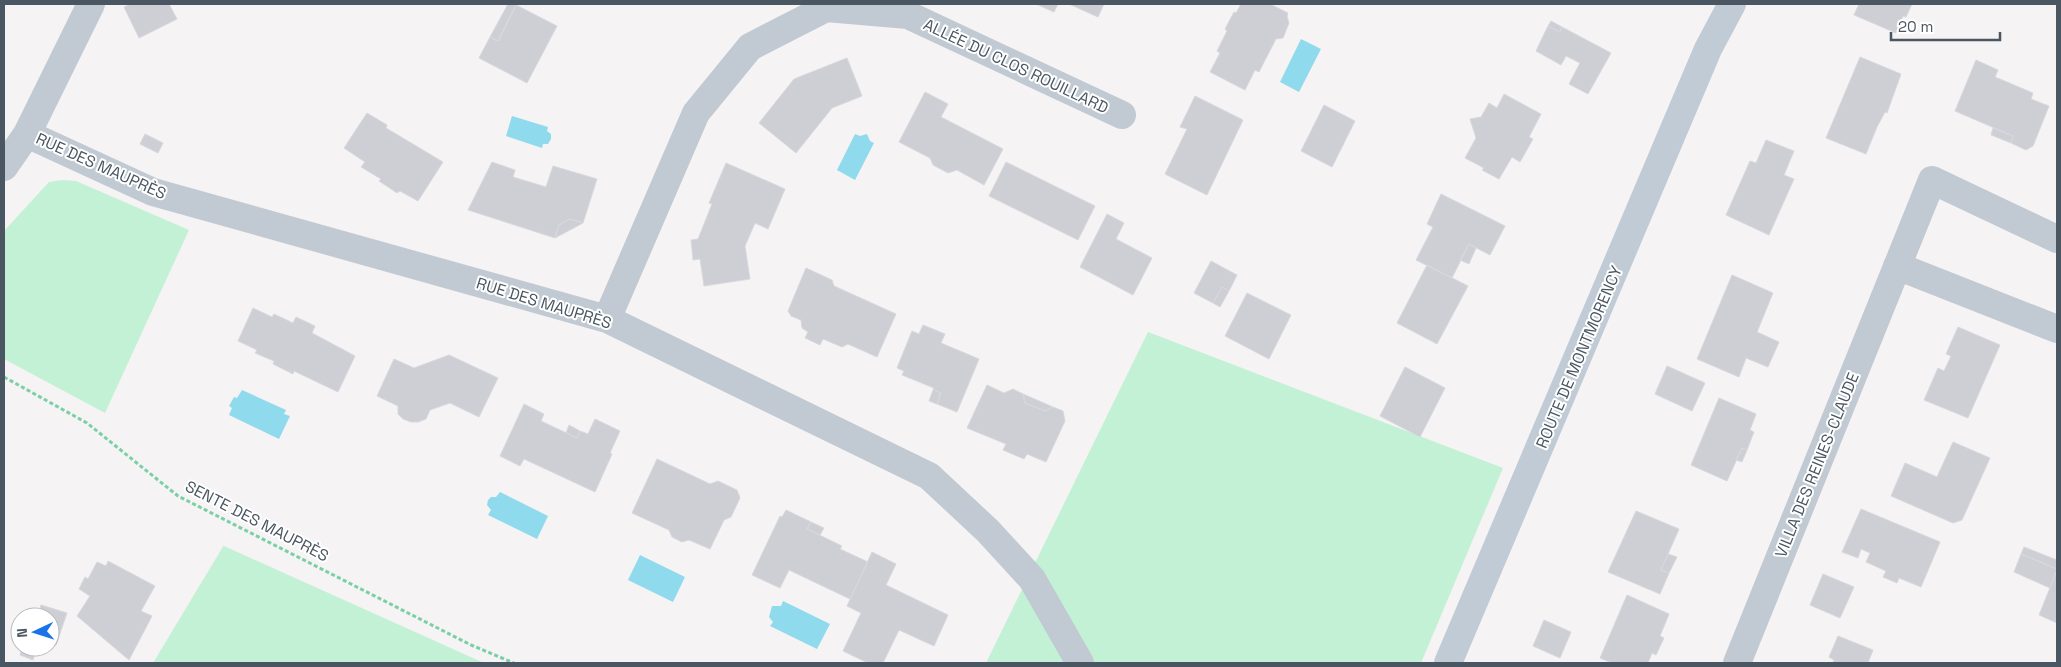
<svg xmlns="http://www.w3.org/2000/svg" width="2061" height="667" font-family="'Space Grotesk',sans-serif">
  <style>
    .green { fill: #c3f1d5 }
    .water { fill: #90daee }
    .building { fill: #cdcfd5; stroke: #d7d9de }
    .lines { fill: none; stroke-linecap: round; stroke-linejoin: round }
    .path { stroke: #7ad0a6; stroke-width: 3; stroke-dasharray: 4 2.5; stroke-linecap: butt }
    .street { stroke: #c1cad2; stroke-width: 28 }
    .secondary { stroke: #c1cbd6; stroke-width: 28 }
    .labels { text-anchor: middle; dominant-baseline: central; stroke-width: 4; stroke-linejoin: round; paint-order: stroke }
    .street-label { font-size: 16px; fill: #4a5661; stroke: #fff }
  </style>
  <rect width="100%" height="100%" fill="#f5f3f3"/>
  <path class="green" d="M 62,180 L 76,181 L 189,230 L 105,413 L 4,359 L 4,231 L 49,182 Z
    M 1148,332 L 1503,468 L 1421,663 L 986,663 Z
    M 224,545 L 224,546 L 484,663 L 153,663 Z"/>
  <path class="water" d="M 1301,39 L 1321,49 L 1299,92 L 1280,82 Z
    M 512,116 L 548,127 L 547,131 L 551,134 L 551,139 L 548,144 L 543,144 L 542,148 L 506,136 Z
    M 855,134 L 860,136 L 867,134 L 870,141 L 874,143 L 855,180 L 837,170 Z
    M 242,390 L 286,410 L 284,414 L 290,416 L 279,439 L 229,415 L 232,408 L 229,406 L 234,397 L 237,398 Z
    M 500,492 L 548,516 L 537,539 L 488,515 L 491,510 L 487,505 L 488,500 L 491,497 L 496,497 Z
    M 640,555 L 685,577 L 673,602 L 628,580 Z
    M 783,601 L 830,624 L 817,649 L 770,626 L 773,622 L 769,617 L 772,606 L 781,606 Z"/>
  <path class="building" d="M 131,4 L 169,4 L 177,19 L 139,38 L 124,7 Z
    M 508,4 L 516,5 L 498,41 L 490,37 Z
    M 1036,4 L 1058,4 L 1054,12 Z
    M 1069,4 L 1104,4 L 1098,17 Z
    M 1241,4 L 1270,4 L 1288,13 L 1287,16 L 1289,23 L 1283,38 L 1276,39 L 1259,72 L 1255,70 L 1245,90 L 1210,72 L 1220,53 L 1217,51 L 1227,31 L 1225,29 L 1234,12 L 1236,13 Z
    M 1859,4 L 1912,4 L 1906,17 L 1903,16 L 1896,33 L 1854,15 Z
    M 516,5 L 557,26 L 527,83 L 479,58 L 490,37 L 498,41 Z
    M 1551,21 L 1562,27 L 1560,32 L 1548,26 Z
    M 1548,26 L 1560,32 L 1562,27 L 1611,53 L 1588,94 L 1569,84 L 1580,63 L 1566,56 L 1561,65 L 1536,51 Z
    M 1860,57 L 1901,74 L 1887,113 L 1885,112 L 1877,127 L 1866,154 L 1826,138 Z
    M 847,58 L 862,96 L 832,108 L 796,153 L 759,123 L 794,79 Z
    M 1976,60 L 1998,70 L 1995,77 L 2033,93 L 2031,99 L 2049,106 L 2033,146 L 2026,150 L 2011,143 L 2013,136 L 1955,111 Z
    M 925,92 L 948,104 L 941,117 L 1003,149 L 984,185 L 957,170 L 948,173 L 933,165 L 930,158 L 899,142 Z
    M 1504,94 L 1541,114 L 1529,137 L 1533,139 L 1520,162 L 1512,157 L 1499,179 L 1482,170 L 1484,168 L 1465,158 L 1476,138 L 1470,119 L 1481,117 L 1489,103 L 1497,108 Z
    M 1195,96 L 1243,120 L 1207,195 L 1165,174 L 1187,129 L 1180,127 Z
    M 1324,105 L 1355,121 L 1332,167 L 1301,151 Z
    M 367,113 L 387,125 L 386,128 L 443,162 L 418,201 L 400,191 L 397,193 L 379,181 L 381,179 L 361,167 L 365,162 L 344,148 Z
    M 1993,128 L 2013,136 L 2011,143 L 1991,135 Z
    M 145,134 L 163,143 L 158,153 L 140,144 Z
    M 1766,140 L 1794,151 L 1784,175 L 1794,179 L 1769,235 L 1726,215 L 1750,161 L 1756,163 Z
    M 492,162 L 515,170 L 513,177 L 546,187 L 553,166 L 597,179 L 583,223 L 570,219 L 559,225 L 555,238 L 468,210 Z
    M 1006,162 L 1095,206 L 1078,240 L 989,196 Z
    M 726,163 L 785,189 L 768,229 L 755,223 L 745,246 L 750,279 L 704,286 L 700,259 L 693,260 L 691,240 L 698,239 L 712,204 L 709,203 Z
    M 1441,194 L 1505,226 L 1490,255 L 1469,244 L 1452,278 L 1416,260 L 1433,227 L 1427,224 Z
    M 1107,214 L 1124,223 L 1116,239 L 1152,258 L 1133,295 L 1080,267 Z
    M 570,219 L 583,223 L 555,238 L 559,225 Z
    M 1469,244 L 1476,248 L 1469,264 L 1460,260 Z
    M 1211,261 L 1237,275 L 1229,291 L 1222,287 L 1213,303 L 1194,293 Z
    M 1427,265 L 1468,286 L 1437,344 L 1397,323 Z
    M 806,268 L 832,280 L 834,286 L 896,314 L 877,357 L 848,344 L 842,347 L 823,339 L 820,345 L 805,338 L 808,332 L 802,328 L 801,320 L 791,316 L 788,311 Z
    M 1732,275 L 1773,293 L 1757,332 L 1779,342 L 1768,367 L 1746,358 L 1739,377 L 1697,359 Z
    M 1222,287 L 1229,291 L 1220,307 L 1213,303 Z
    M 1247,293 L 1291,315 L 1269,359 L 1225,336 Z
    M 253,308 L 272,317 L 274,314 L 293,323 L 296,317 L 315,326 L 312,333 L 355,356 L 338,392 L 294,371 L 293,374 L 273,364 L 274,361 L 255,353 L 257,350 L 238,341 Z
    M 923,325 L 945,334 L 941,343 L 979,359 L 957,412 L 937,404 L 941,393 L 933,390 L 934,388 L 902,375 L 904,371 L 897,368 L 912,331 L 919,334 Z
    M 1958,327 L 2000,345 L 1968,418 L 1924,400 L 1938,368 L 1944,371 L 1951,356 L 1946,354 Z
    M 449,355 L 498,378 L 479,417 L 450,403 L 430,410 L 426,419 L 418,422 L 411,422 L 403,419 L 398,414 L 398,406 L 377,396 L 394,359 L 414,368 Z
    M 1667,366 L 1705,383 L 1692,411 L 1655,394 Z
    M 1405,367 L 1445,388 L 1420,437 L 1380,416 Z
    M 987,385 L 1004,393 L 1013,389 L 1023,394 L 1025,403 L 1045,411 L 1053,407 L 1063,411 L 1065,421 L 1046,462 L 1027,454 L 1024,459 L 1003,450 L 1006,444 L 967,428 Z
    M 933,390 L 941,393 L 937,404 L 929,401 Z
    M 1023,394 L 1053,407 L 1045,411 L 1025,403 Z
    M 1719,398 L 1756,414 L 1750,430 L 1754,432 L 1747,450 L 1742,448 L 1727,481 L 1691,465 Z
    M 524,404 L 544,414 L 541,421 L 577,438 L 580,431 L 588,434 L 595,419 L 620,431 L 610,453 L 612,454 L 595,492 L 524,459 L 520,466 L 500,456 Z
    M 569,425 L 580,431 L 577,438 L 566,433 Z
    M 1953,442 L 1990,458 L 1962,520 L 1953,523 L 1891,496 L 1905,463 L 1937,477 Z
    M 1742,448 L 1747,450 L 1742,462 L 1736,460 Z
    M 657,459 L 710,484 L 718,481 L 737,490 L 740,498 L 731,517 L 724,520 L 710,549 L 689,540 L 682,542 L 672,537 L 669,530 L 632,513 Z
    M 1861,509 L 1940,542 L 1921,587 L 1899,578 L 1897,583 L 1883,577 L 1886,571 L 1866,562 L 1870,553 L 1861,549 L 1858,558 L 1842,552 Z
    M 786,510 L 811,522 L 807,529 L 842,546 L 840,549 L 868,562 L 850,599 L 789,570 L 780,588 L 752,575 L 780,516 L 782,517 Z
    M 1636,511 L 1679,529 L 1661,570 L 1669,573 L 1660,594 L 1608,572 Z
    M 811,522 L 824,528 L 820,535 L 807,529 Z
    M 2024,547 L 2057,560 L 2057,569 L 2021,554 Z
    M 872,552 L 896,564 L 886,585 L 948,615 L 934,646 L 899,630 L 883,663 L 868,663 L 843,651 L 861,613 L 847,606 Z
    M 1668,554 L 1677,557 L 1669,573 L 1661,570 Z
    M 2021,554 L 2057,569 L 2050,588 L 2014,572 Z
    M 108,561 L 155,586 L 141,611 L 152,616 L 129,660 L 77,616 L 90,596 L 79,589 L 85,577 L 88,579 L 97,562 L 106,566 Z
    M 2056,573 L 2057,574 L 2057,623 L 2039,615 Z
    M 1823,574 L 1854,587 L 1840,618 L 1810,605 Z
    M 1627,595 L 1669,614 L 1660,636 L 1664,638 L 1656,655 L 1652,653 L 1648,663 L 1612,663 L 1600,658 Z
    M 41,605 L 67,613 L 56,645 L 50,642 L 50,617 L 37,617 Z
    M 1544,620 L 1571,632 L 1560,658 L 1533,646 Z
    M 1838,636 L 1873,650 L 1868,663 L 1833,663 L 1834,660 L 1829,657 Z
    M 23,647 L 37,647 L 33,660 L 20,655 Z"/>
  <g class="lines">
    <path class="path" d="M 4,377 L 87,423 L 178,496 L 471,645 L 514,663"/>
    <path class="street" d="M 27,134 L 153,192 L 607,319 L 929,476 L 988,531 L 1032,579 L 1080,663
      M 4,167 L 27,134 L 91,4
      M 1897,266 L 2057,329
      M 607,319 L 696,113 L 750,47 L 826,8 L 908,15 L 1122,115
      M 1737,663 L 1932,180 L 2057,239"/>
    <path class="secondary" d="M 1448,663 L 1708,49 L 1732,4"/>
  </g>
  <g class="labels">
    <g class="street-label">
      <text transform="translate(1016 66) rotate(25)">ALLÉE DU CLOS ROUILLARD</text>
      <text transform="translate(101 166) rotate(24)">RUE DES MAUPRÈS</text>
      <text transform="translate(544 303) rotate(17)">RUE DES MAUPRÈS</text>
      <text transform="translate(1579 357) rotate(-67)">ROUTE DE MONTMORENCY</text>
      <text transform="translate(1817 465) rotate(-68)">VILLA DES REINES-CLAUDE</text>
      <text transform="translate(257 521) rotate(27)">SENTE DES MAUPRÈS</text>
    </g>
  </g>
  <rect width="2061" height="667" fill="none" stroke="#4a5661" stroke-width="10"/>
  <g transform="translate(35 632) rotate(266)"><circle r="24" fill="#ffffff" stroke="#b7bbc0"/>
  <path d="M0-4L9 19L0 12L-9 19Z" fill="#1a73e8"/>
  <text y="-8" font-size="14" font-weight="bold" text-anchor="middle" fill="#4a5661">N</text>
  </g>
  <path d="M1891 32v8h109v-8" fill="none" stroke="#4a5661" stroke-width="2.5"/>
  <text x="1898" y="32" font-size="15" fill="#4a5661" stroke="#ffffff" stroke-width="4" paint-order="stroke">20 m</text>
</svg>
